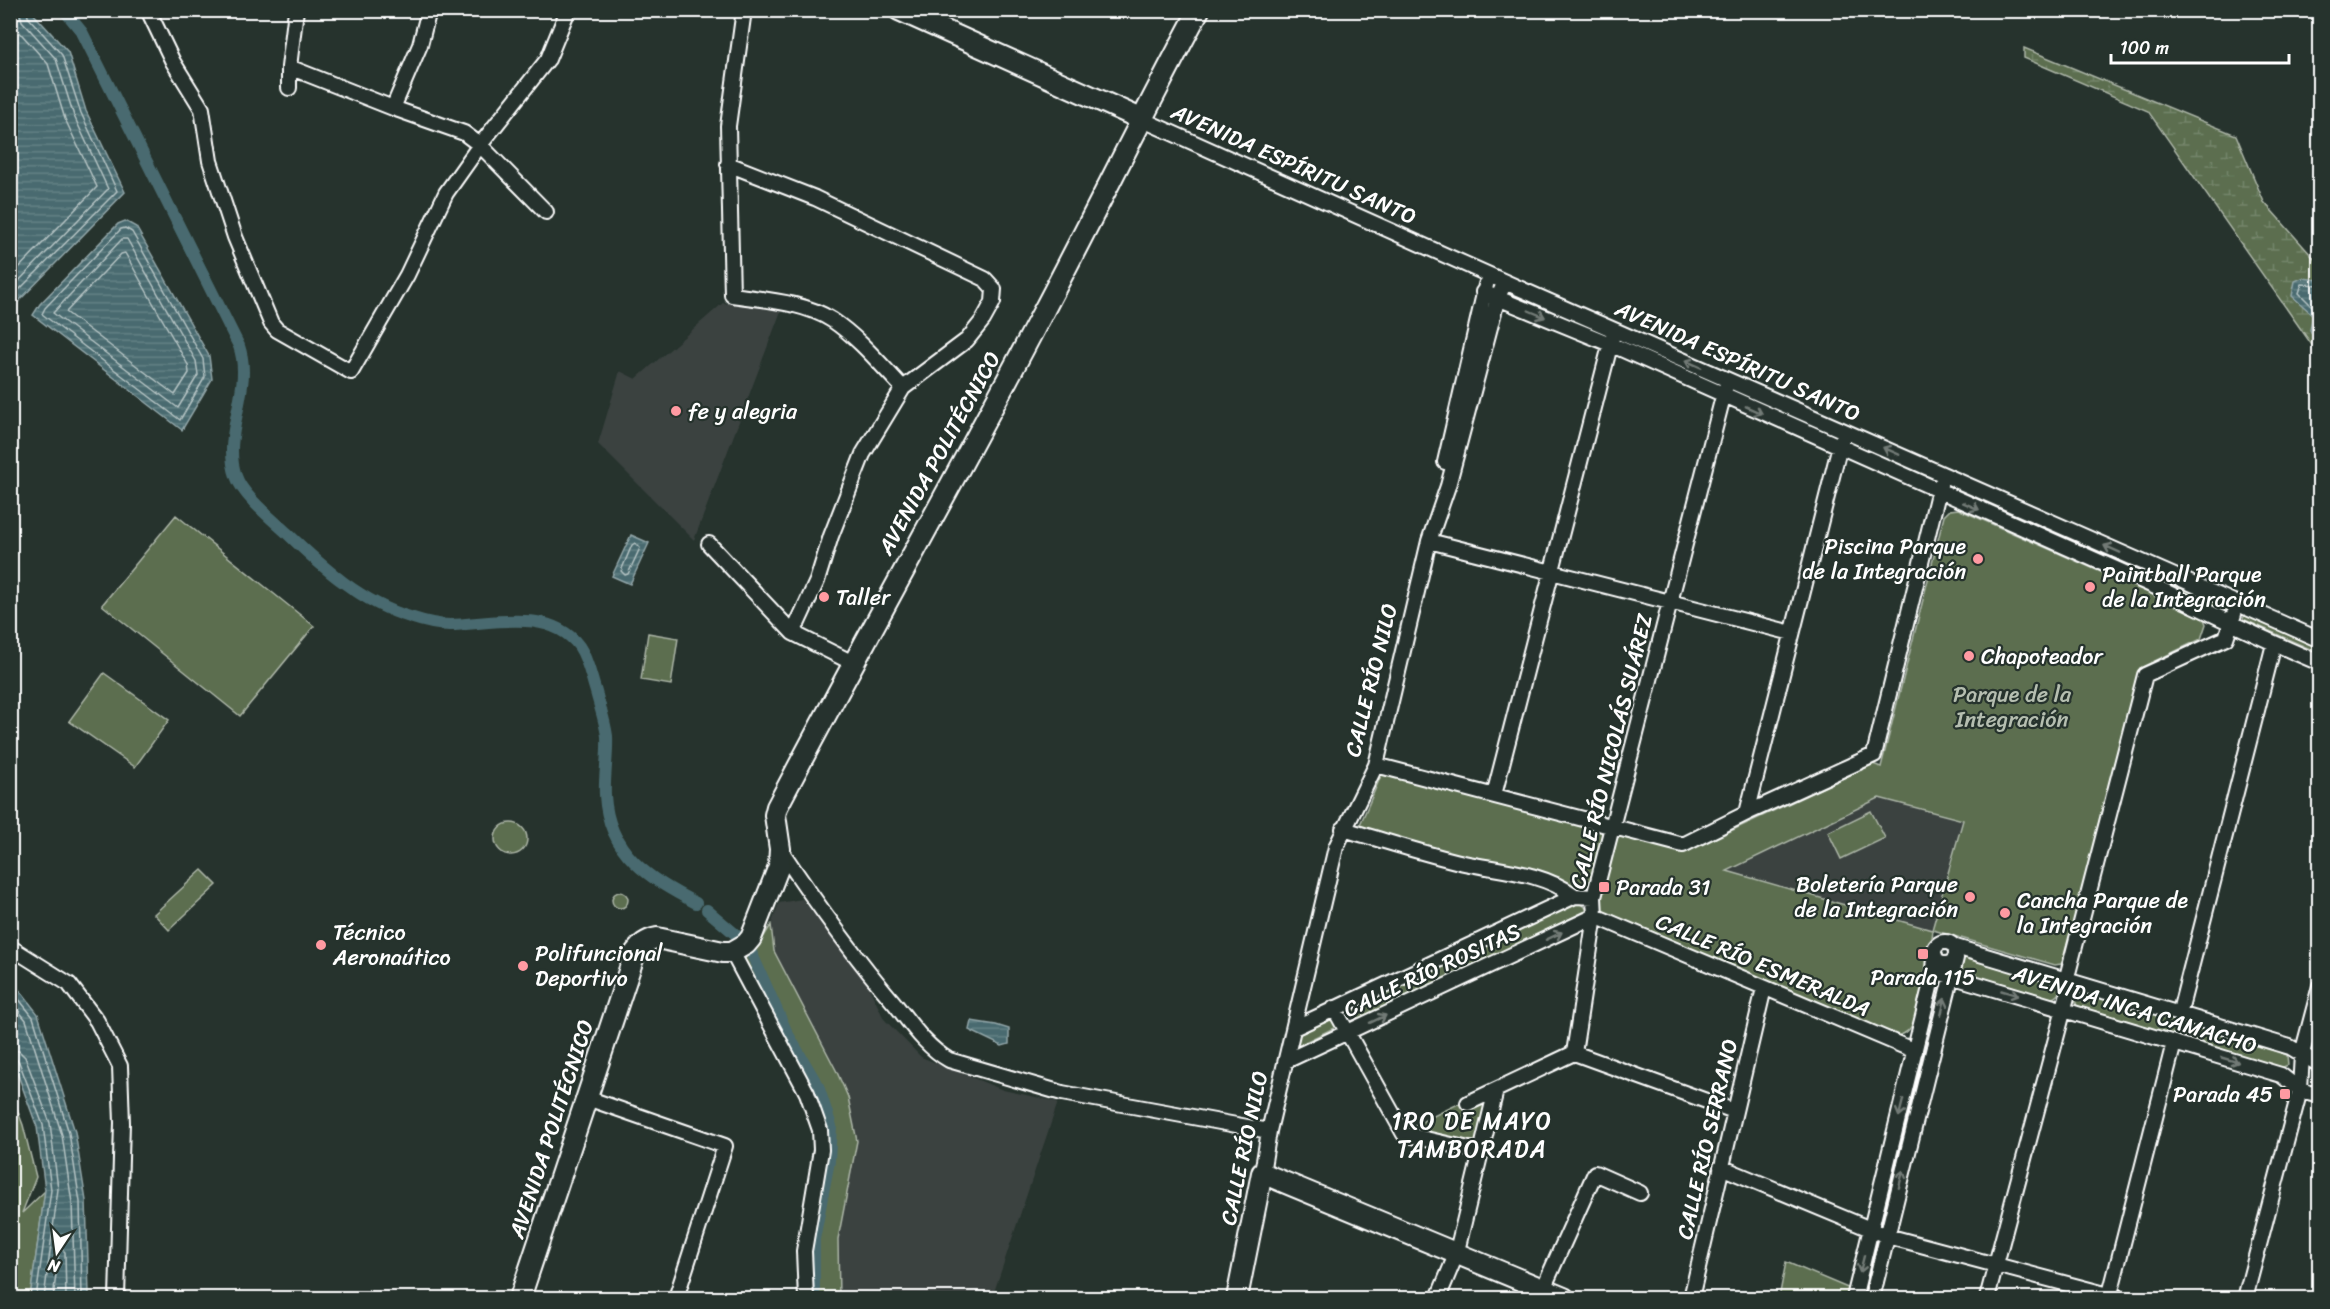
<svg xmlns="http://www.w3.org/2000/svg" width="2330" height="1309" font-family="Sriracha,sans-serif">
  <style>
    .built { fill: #3b4240 }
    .green { fill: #5b6e50; stroke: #adb6a8; stroke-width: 1.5; fill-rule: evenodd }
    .wetland { fill: url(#wetland-marsh); stroke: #adb6a8; stroke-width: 1.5 }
    .water { fill: url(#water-rules); stroke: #92a6a9; stroke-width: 1.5 }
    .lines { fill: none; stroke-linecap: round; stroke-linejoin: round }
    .shore { stroke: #b6c4c5; stroke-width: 1.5 }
    .canal { stroke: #496b6f; stroke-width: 12 }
    .street-casing { stroke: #fff; stroke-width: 18 }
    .secondary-casing { stroke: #fff; stroke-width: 24 }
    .street { stroke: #26332d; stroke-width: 14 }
    .secondary { stroke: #26332d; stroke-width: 20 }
    .oneway { stroke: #727a76 }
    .poi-dot { fill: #ff9aa2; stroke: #26332d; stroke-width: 2 }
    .labels { text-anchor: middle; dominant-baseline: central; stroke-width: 4.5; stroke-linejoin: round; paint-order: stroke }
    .street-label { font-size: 22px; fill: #fff; stroke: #26332d }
    .poi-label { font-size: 22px; fill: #fff; stroke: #26332d; text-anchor: start }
    .park-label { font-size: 22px; fill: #b5beb0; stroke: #26332d }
    .neighbourhood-label { font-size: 24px; letter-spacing: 1.5px; fill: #fff; stroke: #26332d }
  </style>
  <defs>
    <pattern id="wetland-marsh" width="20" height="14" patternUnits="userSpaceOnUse" patternTransform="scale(1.5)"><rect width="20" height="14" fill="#5b6e50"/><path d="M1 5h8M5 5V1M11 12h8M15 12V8" fill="none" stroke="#74846a"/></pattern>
    <pattern id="water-rules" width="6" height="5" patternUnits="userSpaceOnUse" patternTransform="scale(1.5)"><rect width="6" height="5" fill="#496b6f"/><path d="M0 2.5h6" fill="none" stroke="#648185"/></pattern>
  </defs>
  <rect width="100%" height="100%" fill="#26332d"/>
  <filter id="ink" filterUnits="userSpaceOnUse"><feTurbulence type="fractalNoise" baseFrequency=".0167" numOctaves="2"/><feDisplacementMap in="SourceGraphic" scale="12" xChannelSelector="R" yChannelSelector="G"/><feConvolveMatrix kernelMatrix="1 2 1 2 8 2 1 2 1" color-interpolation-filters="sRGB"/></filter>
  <g filter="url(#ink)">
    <path class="built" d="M 723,303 L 781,311 L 694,540 L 598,444 L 620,371 L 636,379 Z
      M 1879,798 L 1963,819 L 1933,930 L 1726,871 Z
      M 802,899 L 865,979 L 884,1019 L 921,1057 L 1003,1090 L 1058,1102 L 992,1298 L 839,1298 L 838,1239 L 857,1141 L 848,1097 L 836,1070 L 774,951 L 771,925 L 779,903 Z"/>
    <path class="green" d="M 1507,288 L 1605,330 L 1603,336 L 1504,295 Z
      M 1622,338 L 1716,378 L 1716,385 L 1622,343 Z
      M 1734,387 L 1835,432 L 1832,439 L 1731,393 Z
      M 1853,441 L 1929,475 L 1926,482 L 1850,447 Z
      M 1952,483 L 2225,605 L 2226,614 L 1950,491 Z
      M 1958,509 L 2203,617 L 2206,624 L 2201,639 L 2140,668 L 2065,956 L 2061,964 L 2055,965 L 1933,930 L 1929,961 L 1914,1021 C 1910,1030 1906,1034 1897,1036 L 1602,912 L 1599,899 L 1617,835 L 1684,853 L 1873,764 L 1881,767 L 1944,516 L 1950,510 ZM 1879,798 L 1963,820 L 1932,930 L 1727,871 Z
      M 176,515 L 314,626 L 240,716 L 102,605 Z
      M 2246,612 L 2319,644 L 2319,653 L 2243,619 Z
      M 648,633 L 678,638 L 671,685 L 641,680 Z
      M 104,673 L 169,720 L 135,767 L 69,721 Z
      M 1383,771 L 1603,832 L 1590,884 L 1581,889 L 1534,869 L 1467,858 L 1359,827 Z
      M 1871,811 L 1885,838 L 1841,859 L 1828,832 Z
      M495 839a16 16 0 1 1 32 0a16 16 0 1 1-32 0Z
      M 202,870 L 217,885 L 169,930 L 154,914 Z
      M612 900a8 8 0 1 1 16 0a8 8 0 1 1-16 0Z
      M 1580,902 L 1588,910 L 1358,1020 L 1353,1010 Z
      M 771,925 L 774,951 L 836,1070 L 848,1097 L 857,1141 L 838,1239 L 839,1298 L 810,1298 L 808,1251 L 825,1150 L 811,1091 L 744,959 L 758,946 Z
      M 1964,957 L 2055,984 L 2060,988 C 2060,994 2057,996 2051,999 L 1960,971 L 1958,969 L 1960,959 Z
      M 2082,992 L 2287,1055 L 2288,1065 L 2281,1068 L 2077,1007 L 2075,999 Z
      M 1332,1015 L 1338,1026 L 1295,1047 L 1302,1029 Z
      M 10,1091 L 23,1125 L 36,1177 L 22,1213 L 45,1191 L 30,1298 L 11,1298 Z
      M 1488,1096 L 1477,1141 L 1464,1141 L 1409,1128 L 1460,1103 L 1461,1106 L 1465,1107 Z
      M 1786,1262 L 1850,1289 L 1848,1298 L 1779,1298 Z"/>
    <path class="wetland" d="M 2024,48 L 2236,135 L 2264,202 L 2319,264 L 2319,355 L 2148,111 L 2024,58 Z"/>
    <path class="water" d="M 10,11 L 31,11 L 68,52 L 86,111 L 125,192 L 14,306 L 10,303 Z
      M 125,221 L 136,227 L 209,356 L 212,379 L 182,430 L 33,315 L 40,304 L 118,224 Z
      M 2302,278 L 2319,280 L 2319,340 L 2315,339 L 2310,330 L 2313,315 L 2292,296 L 2295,281 Z
      M 631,535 L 649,543 L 630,584 L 612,576 Z
      M 11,979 L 38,1014 L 75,1132 L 86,1201 L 89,1293 L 88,1298 L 30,1298 L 45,1190 L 37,1127 L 11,1056 Z
      M 971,1021 L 996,1025 L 1009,1029 L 1009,1044 L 1002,1046 L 969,1030 Z"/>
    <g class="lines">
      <path class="shore" d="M 10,17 L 15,27 L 48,64 L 65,119 L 97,187 L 10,277
        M 125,228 L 132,232 L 203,359 L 205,377 L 180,420 L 42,314 L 45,308 L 121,229 Z
        M 122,239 L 127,239 L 196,361 L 198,375 L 178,408 L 53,313 Z
        M 125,253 L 188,365 L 189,373 L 175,395 L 66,312 L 121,254 Z
        M 2320,285 L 2302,284 L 2299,293 L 2318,312 L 2317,328 L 2320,333
        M 10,290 L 108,189 L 74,116 L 56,59 L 22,21 L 19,10
        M 10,299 L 117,191 L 81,113 L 62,55 L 28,17 L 27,10
        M 635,543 L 640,548 L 628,574 L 625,575 L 621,571 L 632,545 Z
        M 10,988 L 33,1017 L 69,1133 L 80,1202 L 82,1298
        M 10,1000 L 26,1020 L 62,1135 L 72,1203 L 75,1298
        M 10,1050 L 19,1051 L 25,1057 L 50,1123 L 58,1189 L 44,1298
        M 10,1057 L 15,1058 L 19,1062 L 43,1125 L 51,1190 L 36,1298
        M 53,1298 L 59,1251 L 62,1249 L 65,1252 L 66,1298"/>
      <path class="canal" d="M 64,10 L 82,32 L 239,346 C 254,389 221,433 236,476 C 242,495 272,519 287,533 C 322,567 362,603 410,617 C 422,621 437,625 450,625 C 490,624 550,607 579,646 C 588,659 591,677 596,692 C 600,707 605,721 607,736 C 608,756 604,776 605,795 C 608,854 650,879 696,903
        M 707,910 L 741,939
        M 751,952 L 787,1033 L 818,1086 L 831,1126 L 829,1161 L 814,1239 L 814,1298"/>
      <g class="street-casing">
        <path id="street" d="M 148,10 L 173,62 L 202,109 L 210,161 L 235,237 L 271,323 L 277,330 L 351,372 L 407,275 L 446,193 L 480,145 L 548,59 L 568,10
          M 744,10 L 728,126 L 732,295 C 765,300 804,302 832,320 C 859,338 881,365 903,388
          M 289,67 L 393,108 L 464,133 L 480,145 L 546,212
          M 289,88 L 289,67 L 296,10
          M 393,108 L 420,45 L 429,10
          M 1141,119 L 1505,282 L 2320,640
          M 728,164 L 815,198 L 985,279 L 994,289 L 993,302 L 983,320 L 967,340 L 903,388 L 863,454 L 831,536 L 817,581 L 793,633
          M 1483,292 L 1610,344 L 2147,583 C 2205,610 2261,639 2320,663
          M 1445,462 L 1486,285
          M 1429,541 L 1792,633
          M 709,544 L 793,633 L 853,663
          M 1376,765 L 1683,845 L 1747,813 L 1874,755 L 1940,485
          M 1494,795 L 1612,338
          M 1747,813 L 1841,441
          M 1343,829 C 1383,840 1424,854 1464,863 C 1503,871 1541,872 1575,896
          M 780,849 C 816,903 853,955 895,1004 C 911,1024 926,1047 949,1060 L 1062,1093 L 1269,1131
          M 1595,916 L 1915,1051
          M1934 953a11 11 0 1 1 22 0a11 11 0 1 1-22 0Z
          M 10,947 L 69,984 L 97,1021 L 120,1066 L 122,1123 L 117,1298
          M 1956,947 L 2290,1047 L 2320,1065
          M 732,952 L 807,1093 L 820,1130 L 821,1150 L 804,1251 L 806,1298
          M 1934,971 L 2281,1075 L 2300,1090 L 2320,1095
          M 2066,981 L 2145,675 L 2226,638 L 2234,614
          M 1334,1008 L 1404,1134 L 1482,1152
          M 2179,1015 L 2274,644
          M 1294,1028 L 1575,896 L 1594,897
          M 1574,1053 L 1595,916 L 1594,897 L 1725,389
          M 1574,1053 L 1734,1111
          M 1286,1061 L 1595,916
          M 587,1098 L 725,1146 L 676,1298
          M 1468,1103 L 1574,1053
          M 1721,1167 L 1887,1236 L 2120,1298
          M 1262,1173 L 1269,1131 L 1336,847 L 1376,765 L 1429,541 L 1448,486 L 1498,297 L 1505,282
          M 1543,1289 L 1595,1173 L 1640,1193
          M 1438,1298 L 1456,1255 L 1496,1090
          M 1691,1298 L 1764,988
          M 1854,1298 L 1934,971 L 1935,956
          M 1872,1298 L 1956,958
          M 1987,1298 L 2071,982
          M 2109,1298 L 2174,1043
          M 2245,1298 L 2300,1090 L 2302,1054 L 2320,986"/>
      </g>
      <g class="secondary-casing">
        <path id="secondary" d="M 899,10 L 1141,119
          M 520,1298 L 635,953 C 641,945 646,940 657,938 L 723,952 L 732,952 L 746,944 L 751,938 L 779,866 L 780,849 L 775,815 L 777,807 C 864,641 956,478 1043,312 C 1096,212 1145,110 1199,10
          M 1237,1298 L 1262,1173 L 1564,1298"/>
      </g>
      <use href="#street" class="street"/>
      <use href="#secondary" class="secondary"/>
    </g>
    <defs><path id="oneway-shaft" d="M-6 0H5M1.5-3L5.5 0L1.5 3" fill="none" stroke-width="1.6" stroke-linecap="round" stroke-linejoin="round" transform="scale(1.5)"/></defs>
    <g class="oneway">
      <use href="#oneway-shaft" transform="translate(1537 314) rotate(23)"/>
      <use href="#oneway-shaft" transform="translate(1693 364) rotate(-156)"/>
      <use href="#oneway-shaft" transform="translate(1754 410) rotate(24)"/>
      <use href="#oneway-shaft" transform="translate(1891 451) rotate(-156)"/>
      <use href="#oneway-shaft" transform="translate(1971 506) rotate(24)"/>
      <use href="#oneway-shaft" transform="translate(2112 549) rotate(-156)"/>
      <use href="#oneway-shaft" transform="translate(1554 936) rotate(-25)"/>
      <use href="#oneway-shaft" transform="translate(2010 993) rotate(16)"/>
      <use href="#oneway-shaft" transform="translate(1943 1007) rotate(-77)"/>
      <use href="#oneway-shaft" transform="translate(1378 1019) rotate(-25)"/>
      <use href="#oneway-shaft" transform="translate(2230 1060) rotate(16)"/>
      <use href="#oneway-shaft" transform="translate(1901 1108) rotate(104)"/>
      <use href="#oneway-shaft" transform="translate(1901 1179) rotate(-76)"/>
      <use href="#oneway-shaft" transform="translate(1862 1264) rotate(104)"/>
    </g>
  </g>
  <g class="poi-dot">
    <circle cx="676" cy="411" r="6"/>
    <circle cx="1978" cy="559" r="6"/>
    <circle cx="2090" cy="587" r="6"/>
    <circle cx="824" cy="597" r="6"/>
    <circle cx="1969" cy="656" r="6"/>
    <rect x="1598" y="881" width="12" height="12" rx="3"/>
    <circle cx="1970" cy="897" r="6"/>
    <circle cx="2005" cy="913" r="6"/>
    <circle cx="321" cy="945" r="6"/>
    <rect x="1917" y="948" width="12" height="12" rx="3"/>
    <circle cx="523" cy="966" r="6"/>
    <rect x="2279" y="1088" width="12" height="12" rx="3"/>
  </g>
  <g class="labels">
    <g class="street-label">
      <text transform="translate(1294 164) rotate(24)">AVENIDA ESPÍRITU SANTO</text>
      <text transform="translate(1738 361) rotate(24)">AVENIDA ESPÍRITU SANTO</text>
      <text transform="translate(939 453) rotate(-61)">AVENIDA POLITÉCNICO</text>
      <text transform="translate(1371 680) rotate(-76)">CALLE RÍO NILO</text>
      <text transform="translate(1611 751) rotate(-76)">CALLE RÍO NICOLÁS SUÁREZ</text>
      <text transform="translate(1763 965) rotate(23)">CALLE RÍO ESMERALDA</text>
      <text transform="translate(1432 970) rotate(-25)">CALLE RÍO ROSITAS</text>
      <text transform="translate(2135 1009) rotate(17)">AVENIDA INCA CAMACHO</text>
      <text transform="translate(551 1129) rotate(-72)">AVENIDA POLITÉCNICO</text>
      <text transform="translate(1707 1139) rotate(-77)">CALLE RÍO SERRANO</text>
      <text transform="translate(1244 1148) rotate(-78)">CALLE RÍO NILO</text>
    </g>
    <g class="poi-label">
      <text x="688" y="411">fe y alegria</text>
      <text x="1966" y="546" text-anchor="end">Piscina Parque<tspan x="1966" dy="25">de la Integración</tspan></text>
      <text x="2102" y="574">Paintball Parque<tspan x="2102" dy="25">de la Integración</tspan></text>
      <text x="836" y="597">Taller</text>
      <text x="1981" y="656">Chapoteador</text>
      <text x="1958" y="884" text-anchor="end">Boletería Parque<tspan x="1958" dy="25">de la Integración</tspan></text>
      <text x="1616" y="887">Parada 31</text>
      <text x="2017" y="900">Cancha Parque de<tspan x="2017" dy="25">la Integración</tspan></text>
      <text x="333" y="932">Técnico<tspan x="333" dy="25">Aeronaútico</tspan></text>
      <text x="535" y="953">Polifuncional<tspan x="535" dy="25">Deportivo</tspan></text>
      <text x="1923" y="977" text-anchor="middle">Parada 115</text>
      <text x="2273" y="1094" text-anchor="end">Parada 45</text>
    </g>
    <g class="park-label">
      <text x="2012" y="694">Parque de la<tspan x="2012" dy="25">Integración</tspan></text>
    </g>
    <g class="neighbourhood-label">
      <text x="1472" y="1121">1RO DE MAYO<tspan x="1472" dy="28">TAMBORADA</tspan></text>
    </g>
  </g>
  <rect width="2330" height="1309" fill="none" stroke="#26332d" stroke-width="36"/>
  <rect x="18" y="18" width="2294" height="1273" fill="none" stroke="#fff" stroke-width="2" filter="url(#ink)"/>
  <g transform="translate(57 1252) rotate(193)" stroke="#26332d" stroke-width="4.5" paint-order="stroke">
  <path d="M0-4.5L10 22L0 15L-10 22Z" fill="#ffffff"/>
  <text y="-9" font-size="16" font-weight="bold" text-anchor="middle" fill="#ffffff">N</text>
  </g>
  <path d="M2111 54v9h178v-9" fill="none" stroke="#ffffff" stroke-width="3"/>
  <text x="2120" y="54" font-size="18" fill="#ffffff" stroke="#26332d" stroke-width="4.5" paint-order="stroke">100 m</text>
</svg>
